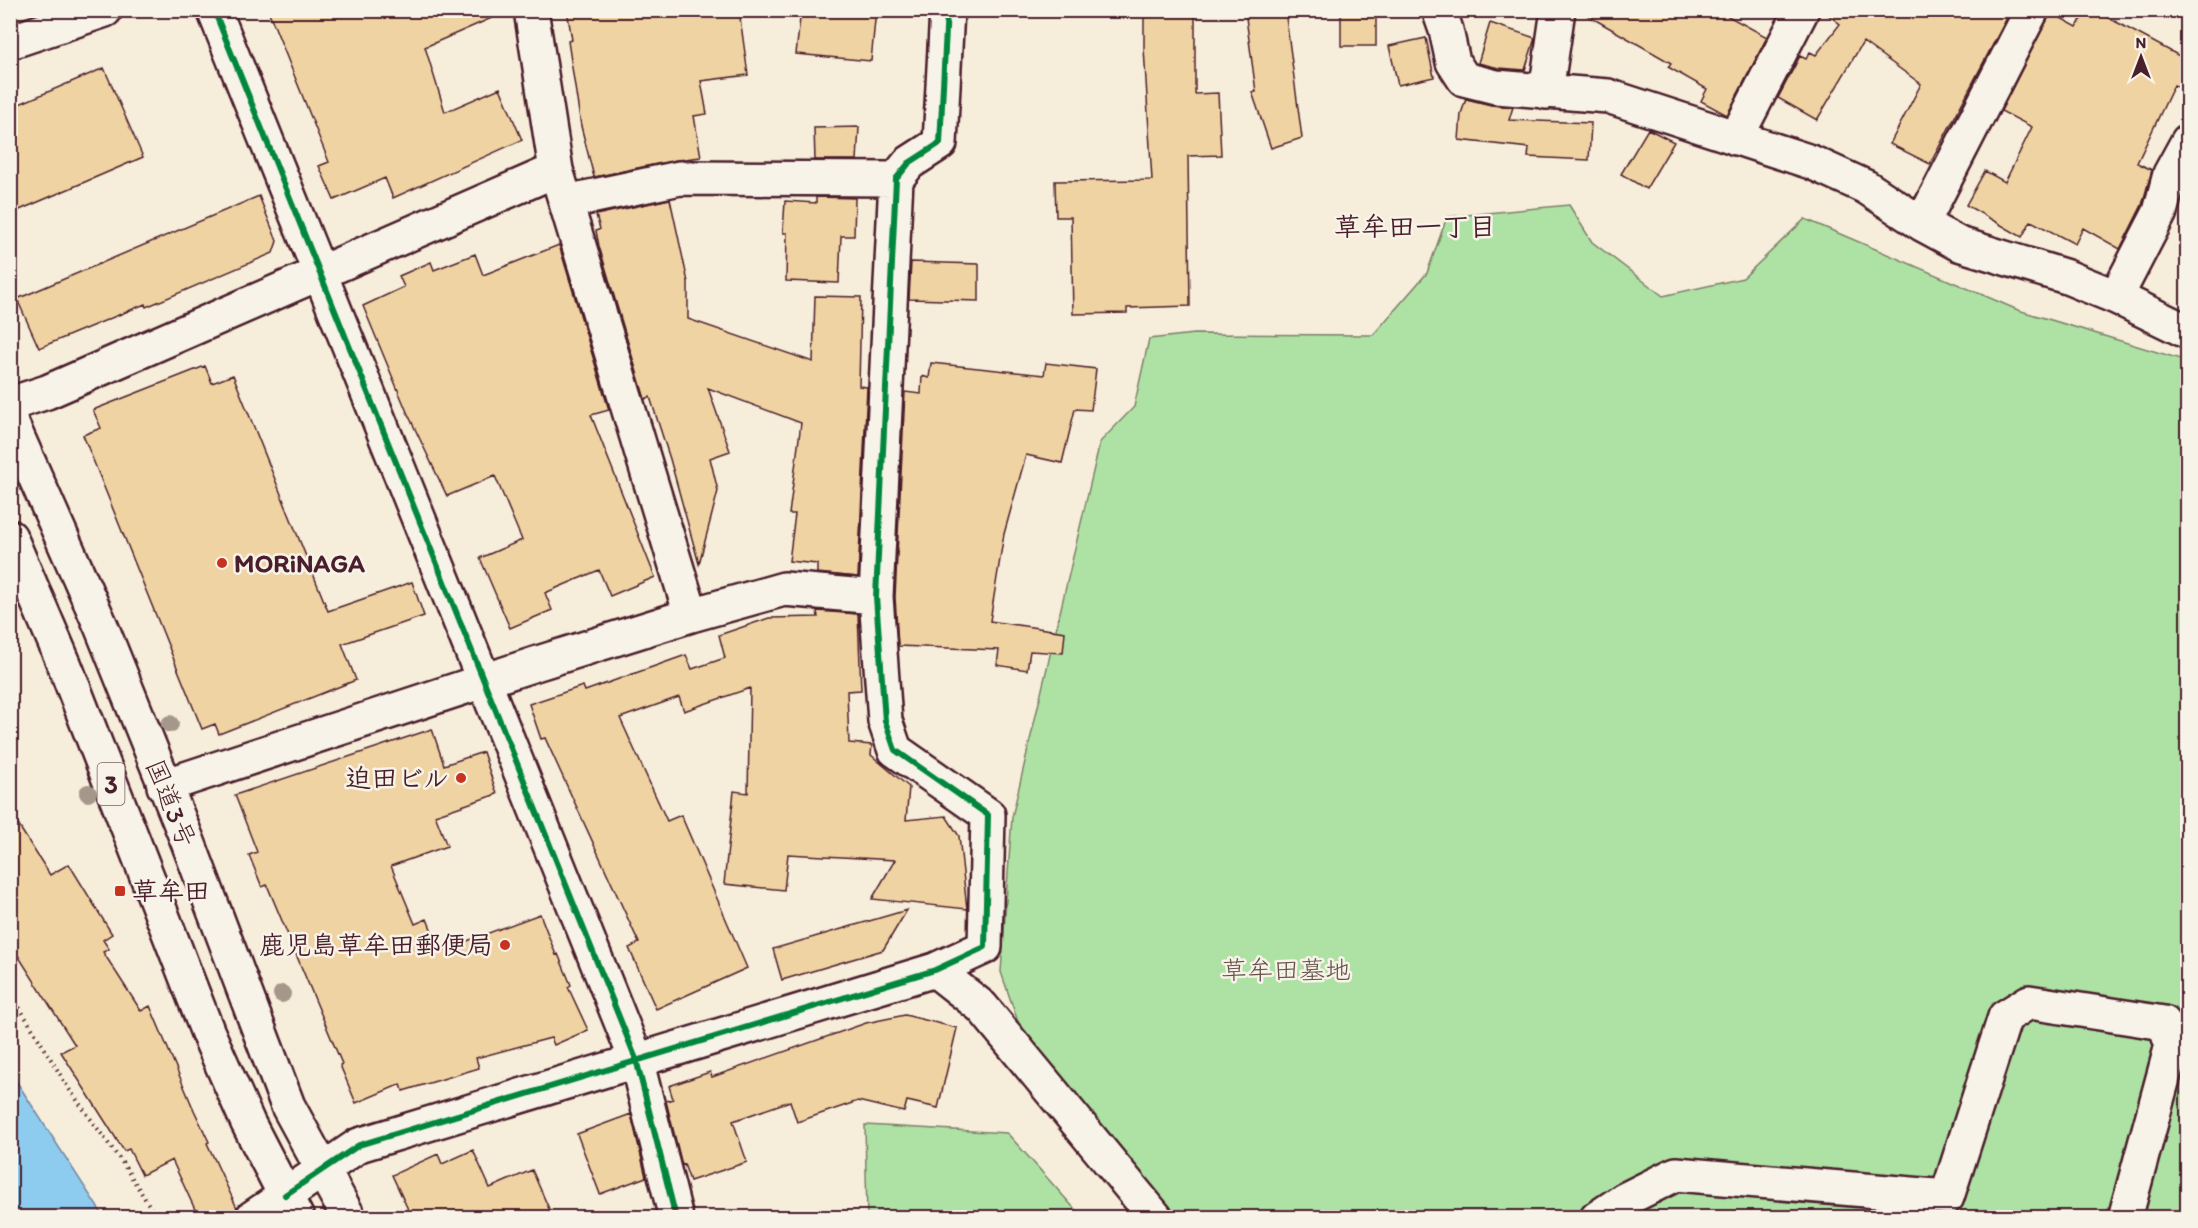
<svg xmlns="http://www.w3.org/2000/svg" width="2198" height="1228" font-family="Itim,'Klee One',sans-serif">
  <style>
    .green { fill: #aee2a4; stroke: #7c8068; stroke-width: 1.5 }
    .water { fill: #8eccef; stroke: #7387a1; stroke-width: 1.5 }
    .building { fill: #f0d3a3; stroke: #4a1f2b; stroke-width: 1.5 }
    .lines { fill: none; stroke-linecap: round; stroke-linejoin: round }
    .minor-casing { stroke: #4a1f2b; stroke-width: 38 }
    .highway-casing { stroke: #4a1f2b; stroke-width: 38 }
    .path { stroke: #4a1f2b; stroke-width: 4; stroke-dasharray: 1.5 4.5; stroke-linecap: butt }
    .minor { stroke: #f7f3e8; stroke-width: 33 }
    .highway { stroke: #f7f3e8; stroke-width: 33 }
    .cycleway-casing { stroke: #f7f3e8; stroke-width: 10 }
    .cycleway { stroke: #00873e; stroke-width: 6 }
    .tree { fill: #a5978a }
    .poi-dot { fill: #c8321e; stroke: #f7f3e8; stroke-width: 2 }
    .labels { text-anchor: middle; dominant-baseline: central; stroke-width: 5; stroke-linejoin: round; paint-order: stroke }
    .shield { fill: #f7f3e8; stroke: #7e5f64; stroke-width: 1.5 }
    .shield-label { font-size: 24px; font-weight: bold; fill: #4a1f2b }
    .poi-label { font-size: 26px; font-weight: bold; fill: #4a1f2b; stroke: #f7f3e8; text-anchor: start }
    .street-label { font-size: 26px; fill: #4a1f2b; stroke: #f7f3e8 }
    .park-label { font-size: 26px; fill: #635049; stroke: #f7f3e8 }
    .neighbourhood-label { font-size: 27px; font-weight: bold; fill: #4a1f2b; stroke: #f7f3e8 }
  </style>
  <rect width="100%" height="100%" fill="#f6edda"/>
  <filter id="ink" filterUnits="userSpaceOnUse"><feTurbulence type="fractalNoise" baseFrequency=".0167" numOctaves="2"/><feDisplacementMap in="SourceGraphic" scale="12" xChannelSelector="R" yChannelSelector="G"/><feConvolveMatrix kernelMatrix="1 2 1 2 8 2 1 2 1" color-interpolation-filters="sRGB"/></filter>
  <g filter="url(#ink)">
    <path class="green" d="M 1569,205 L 1592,242 L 1663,296 L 1743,278 L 1805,219 L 2018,310 L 2187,361 L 2187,1217 L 1176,1217 L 1029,1054 L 1001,972 L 1012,817 L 1100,442 L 1134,407 L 1149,339 L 1194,334 L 1373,335 L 1427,273 L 1447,217 Z
      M 865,1125 L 1007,1133 L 1082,1217 L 867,1217 Z"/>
    <path class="water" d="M 11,1073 L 104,1217 L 11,1217 Z"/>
    <path class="building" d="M 268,10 L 510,10 L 425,47 L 445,112 L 500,88 L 522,140 L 393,198 L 385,178 L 334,200 L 319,166 L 329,162 Z
      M 567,10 L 739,10 L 748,75 L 701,81 L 707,114 L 694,116 L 701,157 L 676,160 L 594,177 L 581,126 L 568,41 L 572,40 Z
      M 801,10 L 876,10 L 871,61 L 796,54 Z
      M 1245,10 L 1285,10 L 1302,138 L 1271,148 L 1252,92 L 1256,92 Z
      M 1341,10 L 1376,10 L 1376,46 L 1341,46 Z
      M 1578,10 L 1719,11 L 1767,37 L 1727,115 L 1701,101 L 1707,89 L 1668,67 L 1671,63 Z
      M 1822,10 L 2011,10 L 1930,164 L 1890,144 L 1921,84 L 1863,42 L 1817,120 L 1778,98 L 1800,56 L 1806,59 L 1810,52 L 1816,55 L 1840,24 Z
      M 2086,10 L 2094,10 L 2187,60 L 2187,91 L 2174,85 L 2137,163 L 2152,170 L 2142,205 L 2120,249 L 2083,228 L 2075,244 L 2031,221 L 2022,237 L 1966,205 L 1985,171 L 2005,182 L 2032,127 L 2001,111 L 2050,12 L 2077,27 Z
      M 1144,15 L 1195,15 L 1195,94 L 1218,93 L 1221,155 L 1188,156 L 1190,306 L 1127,308 L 1127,313 L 1073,314 L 1071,217 L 1056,217 L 1055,181 L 1152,180 L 1144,48 Z
      M 1490,23 L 1535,38 L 1525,70 L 1499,68 L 1478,63 Z
      M 1426,38 L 1434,77 L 1398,85 L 1389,46 Z
      M 104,68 L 143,157 L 10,214 L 10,108 Z
      M 1466,99 L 1491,105 L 1513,107 L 1509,120 L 1591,123 L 1589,160 L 1528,157 L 1529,148 L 1459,140 L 1461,114 Z
      M 859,127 L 857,160 L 815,160 L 814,128 Z
      M 1648,129 L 1674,142 L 1646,189 L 1621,174 Z
      M 259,196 L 277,241 L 273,253 L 146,307 L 145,304 L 39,348 L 17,299 Z
      M 816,197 L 855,198 L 854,236 L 841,236 L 839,283 L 786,281 L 787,233 L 783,233 L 785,201 L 816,203 Z
      M 670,199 L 688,282 L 688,319 L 813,362 L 815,296 L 861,297 L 859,386 L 867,387 L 858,577 L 817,573 L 817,564 L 789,561 L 795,514 L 789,514 L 801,423 L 708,388 L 730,451 L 710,458 L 718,491 L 699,564 L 670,459 L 650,397 L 645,399 L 599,246 L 596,231 L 600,229 L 596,215 Z
      M 559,245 L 609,410 L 591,415 L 655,577 L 610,596 L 599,570 L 545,593 L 552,610 L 510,628 L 480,558 L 522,540 L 495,476 L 447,496 L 407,412 L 363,306 L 404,287 L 399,276 L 431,262 L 434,270 L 475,254 L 483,275 Z
      M 911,262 L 979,264 L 979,301 L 909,299 Z
      M 931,363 L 1044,375 L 1046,363 L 1096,369 L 1091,410 L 1075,409 L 1062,463 L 1026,455 L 1004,534 L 990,621 L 1065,632 L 1063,653 L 1030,651 L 1027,670 L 997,665 L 999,650 L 898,646 L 895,597 L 905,392 L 921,394 L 922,376 L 929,378 Z
      M 205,366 L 212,383 L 233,375 L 328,611 L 412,582 L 424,616 L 342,644 L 356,680 L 219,734 L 215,724 L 202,729 L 83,435 L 101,428 L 93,410 Z
      M 817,611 L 858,614 L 861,690 L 847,691 L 849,743 L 872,745 L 871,755 L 909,787 L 906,820 L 946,816 L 959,836 L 967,909 L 872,899 L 895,860 L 788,854 L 784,890 L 724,884 L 734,791 L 748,793 L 750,688 L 684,711 L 679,697 L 620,718 L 667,821 L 681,815 L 747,968 L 656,1009 L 629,948 L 639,943 L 545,738 L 541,739 L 529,704 L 583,686 L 585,691 L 686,655 L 692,669 L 725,658 L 719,635 L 769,618 L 818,617 Z
      M 432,729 L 444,765 L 483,752 L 497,794 L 435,815 L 447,846 L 391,866 L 415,924 L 427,919 L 440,951 L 540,914 L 556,955 L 558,954 L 571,985 L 568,987 L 588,1030 L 554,1045 L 551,1038 L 476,1058 L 479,1068 L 403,1091 L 401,1084 L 356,1103 L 340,1065 L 342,1064 L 267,885 L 262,887 L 249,855 L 257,852 L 235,795 Z
      M 10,812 L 50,875 L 69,864 L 112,934 L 103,940 L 109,949 L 103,952 L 141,1011 L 150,1006 L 193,1108 L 209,1142 L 207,1143 L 237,1208 L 234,1218 L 199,1218 L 172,1160 L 142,1175 L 129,1149 L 124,1151 L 61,1052 L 75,1045 L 10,943 Z
      M 907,910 L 883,950 L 782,980 L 773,949 Z
      M 905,1015 L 957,1028 L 938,1108 L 907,1101 L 904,1112 L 858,1101 L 797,1122 L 790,1101 L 733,1121 L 747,1162 L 690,1181 L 684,1164 L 682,1165 L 666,1101 L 673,1099 L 669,1086 L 710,1072 L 712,1077 L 866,1023 Z
      M 631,1114 L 646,1177 L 600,1194 L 577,1134 Z
      M 473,1150 L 490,1188 L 532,1170 L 553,1218 L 412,1218 L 392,1175 L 438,1154 L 442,1164 Z"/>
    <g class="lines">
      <g class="minor-casing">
        <path id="minor" d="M 214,10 L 636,1059 L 676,1218
          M 531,10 L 556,170 L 691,615
          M 1439,10 L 1446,30 L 1453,62 L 1464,79 L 1496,87 L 1608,96 L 1811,162 L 1866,187 L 1922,224 L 1959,244 L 2067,277 L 2116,297 L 2188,332
          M 10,42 L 105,10
          M 1546,92 L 1558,10
          M 1736,138 L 1802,10
          M 566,202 L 680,178 L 896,179
          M 1922,224 L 2032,10
          M 2116,297 L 2160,212 L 2170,174 L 2188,141
          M 10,404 L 47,392 L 556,170
          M 164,786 L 535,664 L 691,615 L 784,589 L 876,597
          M 935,970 L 982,1007 L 1156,1218
          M 252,1218 L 359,1145 L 935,970 L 985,947 L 988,815 L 895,750 L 885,721 L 876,597 L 896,179 L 909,163 L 940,143 L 947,10
          M 1597,1218 L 1624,1200 L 1676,1174 L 1947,1197 L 2005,1017 L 2029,1002 L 2164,1023 L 2172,1045 L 2125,1218"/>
      </g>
      <g class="highway-casing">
        <path id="highway" d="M 10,420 L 101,626 L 188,842 L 288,1106 L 349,1218
          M 10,537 L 65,666 L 208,1033 L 248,1123 L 297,1218"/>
      </g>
      <path class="path" d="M 10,992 L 69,1089 L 124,1165 L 157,1218"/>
      <use href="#minor" class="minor"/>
      <use href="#highway" class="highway"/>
      <g class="cycleway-casing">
        <path id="cycleway" d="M 214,10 L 636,1059 L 676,1218
          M 285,1195 L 359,1145 L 935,970 L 985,947 L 988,815 L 895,750 L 885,721 L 876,597 L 896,179 L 909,163 L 940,143 L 947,10"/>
      </g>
      <use href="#cycleway" class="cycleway"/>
    </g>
    <g class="tree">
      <circle cx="170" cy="724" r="9"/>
      <circle cx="88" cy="793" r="9"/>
      <circle cx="282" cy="994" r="9"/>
    </g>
  </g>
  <g class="poi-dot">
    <circle cx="222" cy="563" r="6"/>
    <circle cx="461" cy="778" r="6"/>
    <rect x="114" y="885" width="12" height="12" rx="3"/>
    <circle cx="505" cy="945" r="6"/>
  </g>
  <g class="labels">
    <rect class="shield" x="97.5" y="763" width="27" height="42" rx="4.5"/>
    <g class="shield-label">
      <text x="111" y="784">3</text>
    </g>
    <g class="poi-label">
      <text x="234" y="563">MORiNAGA</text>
      <text x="449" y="778" text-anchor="end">迫田ビル</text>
      <text x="132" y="891">草牟田</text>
      <text x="493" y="945" text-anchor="end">鹿児島草牟田郵便局</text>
    </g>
    <g class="street-label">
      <text transform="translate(171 803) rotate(68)">国道3号</text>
    </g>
    <g class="park-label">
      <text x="1286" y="970">草牟田墓地</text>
    </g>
    <g class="neighbourhood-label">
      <text x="1415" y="226">草牟田一丁目</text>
    </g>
  </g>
  <rect width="2198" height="1228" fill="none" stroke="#f7f3e8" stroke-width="36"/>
  <rect x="18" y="18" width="2162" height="1192" fill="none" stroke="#4a1f2b" stroke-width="2" filter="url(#ink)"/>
  <g transform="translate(2141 57)" stroke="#f7f3e8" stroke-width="4.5" paint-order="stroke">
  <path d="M0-4.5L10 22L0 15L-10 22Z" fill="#4a1f2b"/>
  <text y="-9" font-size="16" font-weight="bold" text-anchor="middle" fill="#4a1f2b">N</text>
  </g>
</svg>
